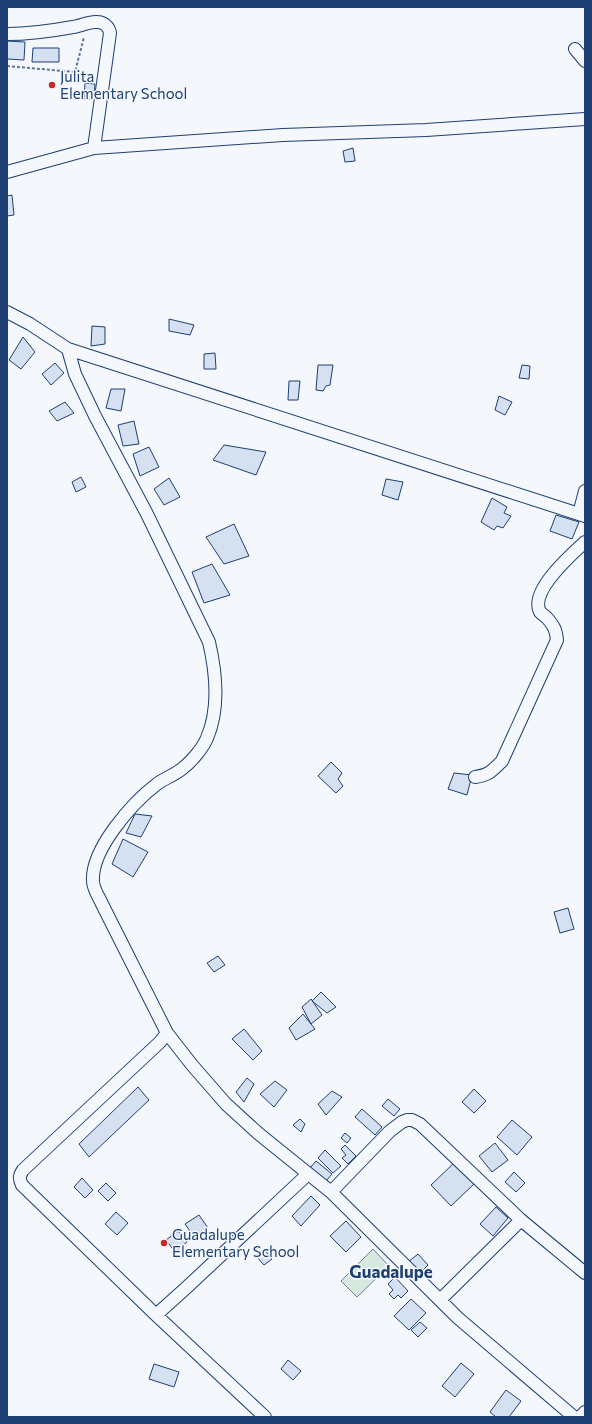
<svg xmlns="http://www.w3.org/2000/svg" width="592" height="1424" font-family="Commissioner,sans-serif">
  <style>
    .green { fill: #d7e8df; stroke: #687fa3 }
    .building { fill: #d5e0f0; stroke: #1d3f73 }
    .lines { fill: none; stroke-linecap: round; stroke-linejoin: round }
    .minor-casing { stroke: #1d3f73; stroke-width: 14 }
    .path { stroke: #5e769c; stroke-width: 2; stroke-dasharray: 3 2; stroke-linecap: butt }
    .minor { stroke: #f4f7fb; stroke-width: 12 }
    .poi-dot { fill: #c62828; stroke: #f4f7fb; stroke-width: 1.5 }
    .labels { text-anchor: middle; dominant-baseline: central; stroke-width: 3; stroke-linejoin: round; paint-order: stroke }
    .poi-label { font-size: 15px; fill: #1d3f73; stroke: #f4f7fb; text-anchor: start }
    .quarter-label { font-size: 17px; font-weight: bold; fill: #1d3f73; stroke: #f4f7fb }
  </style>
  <rect width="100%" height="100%" fill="#f4f7fb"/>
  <path class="green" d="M 373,1249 L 389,1266 L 357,1297 L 341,1281 Z"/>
  <path class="building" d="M 7,41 L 25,42 L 24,60 L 7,59 Z
    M 33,48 L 59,48 L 59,62 L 32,62 Z
    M 85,83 L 95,84 L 94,99 L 84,99 Z
    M 353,148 L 355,161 L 345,162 L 343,151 Z
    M 12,195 L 14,215 L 7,216 L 7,196 Z
    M 169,319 L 194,325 L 190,335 L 169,331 Z
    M 92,326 L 105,327 L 105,344 L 91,346 Z
    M 23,337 L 35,352 L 21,369 L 9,360 Z
    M 215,353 L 216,369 L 204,369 L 204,354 Z
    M 55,363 L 64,373 L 51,385 L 42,374 Z
    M 318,365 L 333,365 L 330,385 L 326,386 L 323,391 L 316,390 Z
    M 522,365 L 530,366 L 529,379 L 519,378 Z
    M 289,381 L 300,381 L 298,400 L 288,400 Z
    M 111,389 L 125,389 L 121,411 L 106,408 Z
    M 499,396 L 512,402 L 505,415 L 495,410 Z
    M 65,402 L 74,413 L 57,421 L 49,411 Z
    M 134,421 L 139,444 L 123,446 L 118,425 Z
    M 224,445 L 266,452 L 256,475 L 213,460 Z
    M 149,447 L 159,467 L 140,476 L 133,454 Z
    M 81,477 L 86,487 L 76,492 L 72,482 Z
    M 169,478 L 180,497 L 164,505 L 154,489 Z
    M 386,479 L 403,482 L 398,500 L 382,495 Z
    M 492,498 L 507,507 L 504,513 L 511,516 L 503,528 L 497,526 L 494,530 L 481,522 Z
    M 556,515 L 579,522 L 572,539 L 550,531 Z
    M 234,524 L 249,556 L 224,564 L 206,537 Z
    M 212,564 L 230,595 L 204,603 L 192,572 Z
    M 331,762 L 342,773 L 338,779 L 343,786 L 336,793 L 318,776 Z
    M 454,773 L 472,775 L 467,795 L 448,789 Z
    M 135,814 L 152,816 L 141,837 L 126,833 Z
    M 123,839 L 148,852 L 133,877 L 112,864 Z
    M 568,908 L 574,929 L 560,933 L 554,912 Z
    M 218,956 L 225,965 L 214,972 L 207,963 Z
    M 321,992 L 336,1007 L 327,1013 L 312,1001 Z
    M 311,999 L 322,1015 L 311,1024 L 302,1007 Z
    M 303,1014 L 315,1029 L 296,1040 L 289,1028 Z
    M 244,1029 L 262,1051 L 253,1060 L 232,1039 Z
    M 247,1078 L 254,1084 L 244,1102 L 236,1092 Z
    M 275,1081 L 287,1090 L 274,1107 L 260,1094 Z
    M 138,1087 L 149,1100 L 89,1157 L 79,1144 Z
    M 474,1089 L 486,1101 L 474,1113 L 462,1102 Z
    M 332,1091 L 342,1097 L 326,1115 L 318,1104 Z
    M 388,1099 L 400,1109 L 394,1116 L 382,1106 Z
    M 362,1109 L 382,1127 L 375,1135 L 355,1117 Z
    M 300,1119 L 305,1124 L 301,1132 L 293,1125 Z
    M 512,1120 L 532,1137 L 517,1155 L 497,1137 Z
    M 345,1133 L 351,1138 L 347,1143 L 341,1138 Z
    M 495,1143 L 508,1160 L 492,1172 L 479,1156 Z
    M 345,1145 L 356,1156 L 348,1164 L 342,1158 L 346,1155 L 341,1149 Z
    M 325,1150 L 341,1166 L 333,1173 L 318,1158 Z
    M 316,1161 L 332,1174 L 326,1181 L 310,1168 Z
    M 455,1162 L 475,1183 L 451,1206 L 431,1185 Z
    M 514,1172 L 525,1183 L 516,1192 L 505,1182 Z
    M 82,1178 L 93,1190 L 85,1198 L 74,1187 Z
    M 106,1183 L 116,1193 L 108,1201 L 98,1191 Z
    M 311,1196 L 320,1205 L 301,1226 L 292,1216 Z
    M 496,1207 L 508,1218 L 493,1236 L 480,1224 Z
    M 116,1212 L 128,1223 L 117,1235 L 105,1224 Z
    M 199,1215 L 208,1228 L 195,1238 L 185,1224 Z
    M 346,1221 L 361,1237 L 346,1252 L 330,1236 Z
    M 178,1231 L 187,1242 L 175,1252 L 166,1240 Z
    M 264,1249 L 272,1259 L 264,1265 L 256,1256 Z
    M 418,1254 L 428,1265 L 419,1274 L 408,1262 Z
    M 395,1277 L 408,1291 L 401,1298 L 398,1295 L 394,1299 L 389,1294 L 393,1290 L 388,1284 Z
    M 411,1299 L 426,1313 L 409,1330 L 394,1316 Z
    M 420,1322 L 427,1328 L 418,1337 L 411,1330 Z
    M 288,1360 L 301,1371 L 293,1380 L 281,1369 Z
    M 461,1363 L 474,1374 L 455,1397 L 442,1386 Z
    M 154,1364 L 179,1372 L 174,1387 L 149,1379 Z
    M 506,1390 L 521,1401 L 509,1417 L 496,1417 L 490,1412 Z"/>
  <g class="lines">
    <g class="minor-casing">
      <path id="minor" d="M 7,34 C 29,34 51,31 73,27 C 81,26 90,21 97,22 C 104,22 109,27 110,33 L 94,148
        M 575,49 L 585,61
        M 7,172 L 94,148 L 283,135 L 426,130 L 585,119
        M 7,312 L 30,324 L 68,349 L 585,516
        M 68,349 L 75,374 L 95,416 L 147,514 L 209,642 C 216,672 220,708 207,738 C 203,748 191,762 183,768 C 175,775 165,778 157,784 C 133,802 91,849 93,881 C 93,889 99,897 102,904 L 167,1033 L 192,1065 L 226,1104 L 259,1134 L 331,1192 L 458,1318 L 574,1417
        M 579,514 L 585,491
        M 475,777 C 489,775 492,771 502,761 L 557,640 C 556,630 554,626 547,618 C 545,616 542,614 540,612 C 529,591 572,554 585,542
        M 167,1033 L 160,1042 L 23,1170 C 19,1176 19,1179 22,1185 L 156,1315 L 265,1417
        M 331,1192 L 390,1131 L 402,1122 L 407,1120 L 412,1120 L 420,1124 L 521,1220 L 585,1273
        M 440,1300 L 521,1220
        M 156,1315 L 186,1288 L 308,1174
        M 580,1417 L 585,1412"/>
    </g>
    <path class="path" d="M 7,66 L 75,72 L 84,37"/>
    <use href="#minor" class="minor"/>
  </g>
  <g class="poi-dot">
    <circle cx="52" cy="85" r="4"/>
    <circle cx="164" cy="1243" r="4"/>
  </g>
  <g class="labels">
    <g class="poi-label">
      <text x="60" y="76">Julita<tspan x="60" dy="17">Elementary School</tspan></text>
      <text x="172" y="1234">Guadalupe<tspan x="172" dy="17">Elementary School</tspan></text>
    </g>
    <g class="quarter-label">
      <text x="391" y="1271">Guadalupe</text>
    </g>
  </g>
  <rect width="592" height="1424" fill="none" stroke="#1d3f73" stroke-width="16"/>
</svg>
